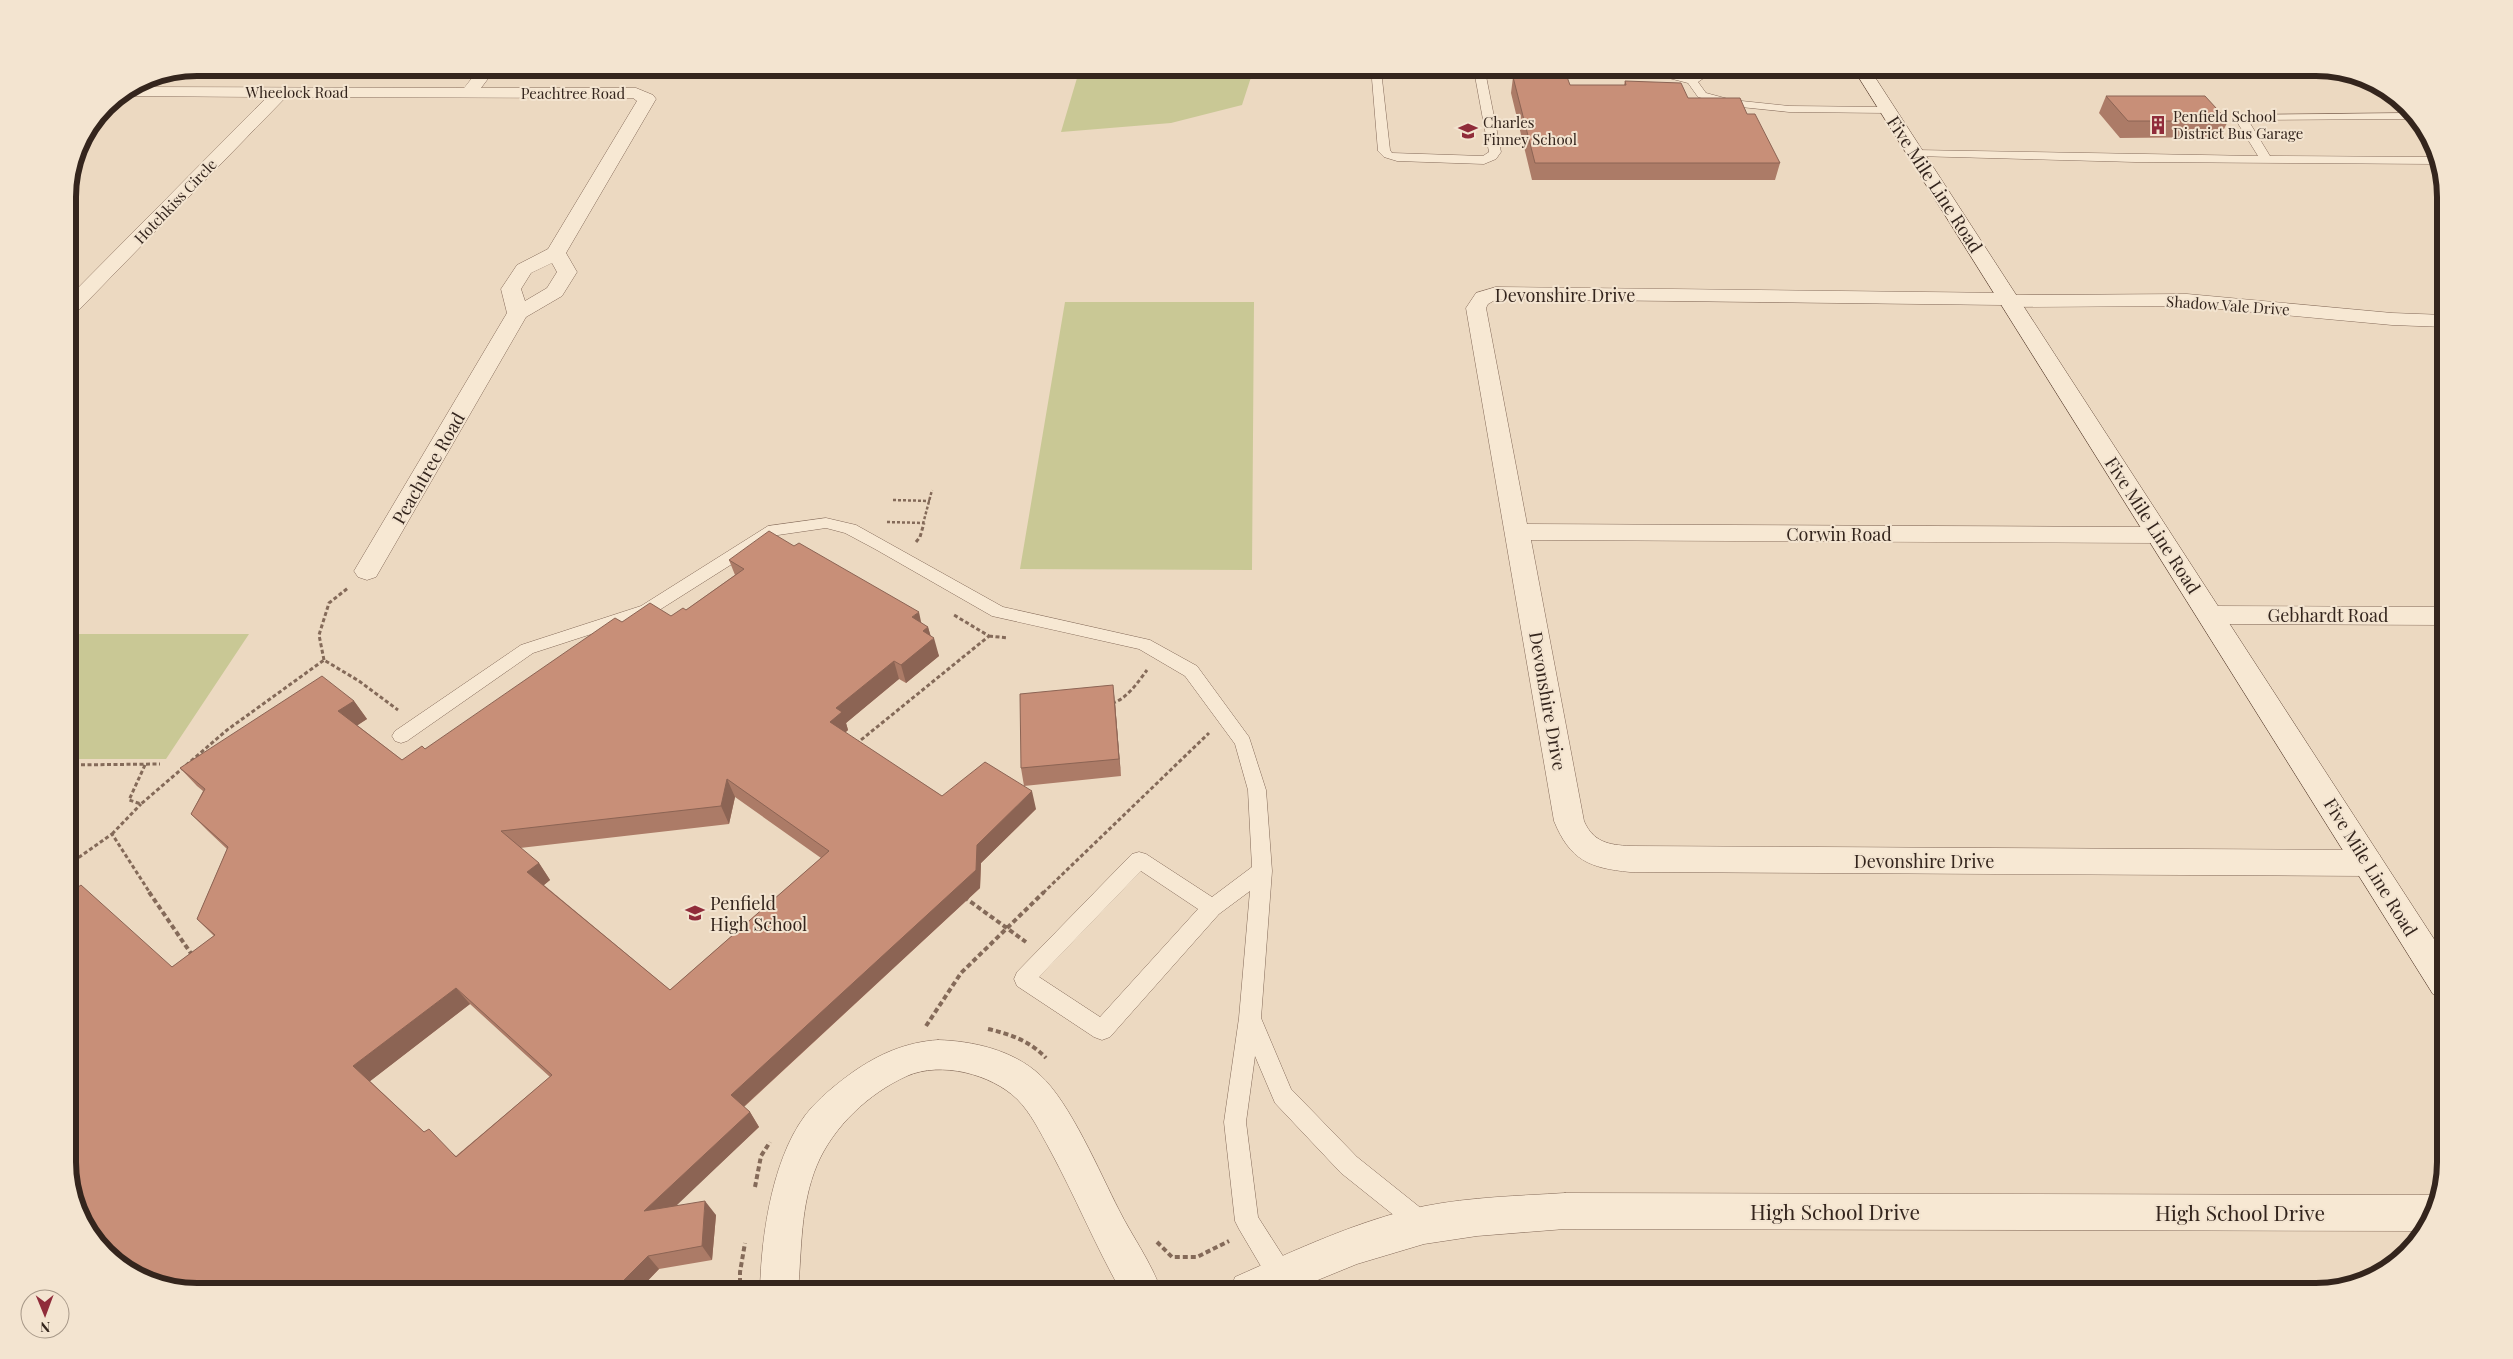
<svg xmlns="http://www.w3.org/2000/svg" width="2513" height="1359" font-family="'Playfair Display',serif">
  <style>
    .green { fill: #c9c895 }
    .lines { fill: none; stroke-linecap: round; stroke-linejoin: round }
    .service-casing { stroke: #846a59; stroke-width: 1 }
    .minor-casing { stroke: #846a59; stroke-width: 1 }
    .secondary-casing { stroke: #664c3c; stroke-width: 1 }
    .path-far2 { stroke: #846a59; stroke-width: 2.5; stroke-dasharray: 3 2; stroke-linecap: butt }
    .path-far1 { stroke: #846a59; stroke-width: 3; stroke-dasharray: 4 2.5; stroke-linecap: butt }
    .path { stroke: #846a59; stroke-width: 4; stroke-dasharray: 5 3; stroke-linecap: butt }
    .service { fill: #f7e8d3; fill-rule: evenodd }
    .minor { fill: #f7e8d3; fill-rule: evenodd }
    .secondary { fill: #f7e8d3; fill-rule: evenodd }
    .wall { fill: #ac7b67; fill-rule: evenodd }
    .shaded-wall { fill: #8c6454 }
    .building { fill: #c88f78; stroke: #8c6454; fill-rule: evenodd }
    .labels { text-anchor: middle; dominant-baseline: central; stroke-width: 4; stroke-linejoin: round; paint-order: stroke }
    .far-street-label { font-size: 15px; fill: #34251d; stroke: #f3e4d0 }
    .far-poi-label { font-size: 15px; fill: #34251d; stroke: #f3e4d0; text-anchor: start }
    .street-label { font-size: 18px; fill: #34251d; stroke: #f3e4d0 }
    .poi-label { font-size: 18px; fill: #34251d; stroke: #f3e4d0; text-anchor: start }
    .near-street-label { font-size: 21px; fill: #34251d; stroke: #f3e4d0 }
    .rim { fill: none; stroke: #34251d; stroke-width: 6 }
  </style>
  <rect width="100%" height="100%" fill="#ecd9c1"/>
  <path class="green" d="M 1080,68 L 1254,68 L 1242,105 L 1171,123 L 1061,132 Z
    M 1065,302 L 1254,302 L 1252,570 L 1020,569 Z
    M 68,634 L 249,634 L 166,759 L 68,759 Z"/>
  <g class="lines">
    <g class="service-casing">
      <path id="service" d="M 1389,69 L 1661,70 L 1690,77 L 1706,69 L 1864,70 L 1869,73 L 1868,75 L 1708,75 L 1698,82 L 1706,93 L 1732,100 L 1789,106 L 1888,107 L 1894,110 L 1888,113 L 1789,112 L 1731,106 L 1698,97 L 1688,83 L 1661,76 L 1486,76 L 1501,152 L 1496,159 L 1484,164 L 1397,161 L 1384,157 L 1378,151 L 1372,79 L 1375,72 ZM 1389,75 L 1475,76 L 1489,152 L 1483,156 L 1392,153 L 1390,150 L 1382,79 L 1383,76 Z
        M 2410,113 L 2416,119 L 2248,120 L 2270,156 L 2435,157 L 2437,164 L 2135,162 L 1915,156 L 1909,153 L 1915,150 L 2258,156 L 2234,117 L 2236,115 Z
        M 826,518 L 856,525 L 1003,607 L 1150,640 L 1197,666 L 1249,737 L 1266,790 L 1272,871 L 1261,1018 L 1291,1089 L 1357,1157 L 1432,1217 L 1436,1225 L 1432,1233 L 1424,1237 L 1416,1233 L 1341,1173 L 1275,1103 L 1255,1056 L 1246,1122 L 1258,1217 L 1290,1267 L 1293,1276 L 1290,1285 L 1281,1288 L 1272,1285 L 1239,1229 L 1235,1221 L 1224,1122 L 1239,1018 L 1250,891 L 1219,914 L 1110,1037 L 1102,1040 L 1094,1037 L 1017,986 L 1014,979 L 1017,972 L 1132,854 L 1139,852 L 1146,854 L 1212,897 L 1252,867 L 1248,790 L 1235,744 L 1185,676 L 1139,649 L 992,616 L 875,549 L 845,533 L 826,528 L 778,535 L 653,614 L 533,653 L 407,741 L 401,743 L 395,741 L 392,736 L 395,731 L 521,645 L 641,606 L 768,526 ZM 1141,871 L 1198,909 L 1100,1017 L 1039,977 Z"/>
    </g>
    <g class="minor-casing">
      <path id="minor" d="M 480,68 L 496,68 L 481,88 L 636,88 L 653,95 L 656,99 L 566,253 L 577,272 L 562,296 L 526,317 L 376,577 L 367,580 L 358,577 L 354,571 L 507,313 L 501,289 L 517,265 L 548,249 L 637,101 L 633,98 L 286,97 L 75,314 L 68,316 L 68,298 L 267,97 L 120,96 L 133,87 L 464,88 ZM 552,263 L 557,272 L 547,288 L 525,301 L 521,289 L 531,273 Z
        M 1496,287 L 2009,293 L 2016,295 L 2187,294 L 2392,313 L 2445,315 L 2445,327 L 2392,325 L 2187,306 L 2010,307 L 2002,305 L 1497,299 L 1488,304 L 1486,308 L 1527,524 L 2159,527 L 2168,529 L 2171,535 L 2168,541 L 2159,543 L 1531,540 L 1584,821 C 1593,842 1609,845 1630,846 L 2368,850 L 2379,854 L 2383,863 L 2379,872 L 2368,876 L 1630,872 C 1589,868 1570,860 1554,821 L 1466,308 L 1476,293 Z
        M 2211,606 L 2445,607 L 2445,625 L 2211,624 L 2202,622 L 2198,615 L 2202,608 Z
        M 938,1040 C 973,1041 1013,1050 1040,1075 C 1070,1102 1100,1173 1119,1210 C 1132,1236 1153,1265 1161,1291 L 1121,1291 C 1095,1245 1075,1196 1050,1150 C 1040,1132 1031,1113 1017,1099 C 991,1074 941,1061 907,1076 C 869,1093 833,1127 817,1165 C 800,1206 802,1248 798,1291 L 760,1291 C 761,1235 773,1150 812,1107 C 824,1094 839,1082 853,1072 C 879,1054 906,1042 938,1040 Z
        M 1565,1193 L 2434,1195 L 2438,1196 L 2432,1220 L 2422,1231 L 1565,1229 L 1477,1236 L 1424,1244 L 1357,1264 L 1291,1291 L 1230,1291 L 1235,1277 C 1296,1250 1359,1220 1425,1206 C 1471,1197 1518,1196 1565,1193 Z"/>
    </g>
    <g class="secondary-casing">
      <path id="secondary" d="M 1853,68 L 1869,68 L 2445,956 L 2445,998 L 2433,994 Z"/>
    </g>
    <path class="path-far2" d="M 893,500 L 930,501
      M 887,522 L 924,523
      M 923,524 L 932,490"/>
    <path class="path-far1" d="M 916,542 L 920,537 L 924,523
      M 989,636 L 1008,638
      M 324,660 L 319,635 L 329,603 L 348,588
      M 1112,703 C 1126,700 1139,681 1147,670
      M 856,744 L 989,636 L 954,615
      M 68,765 L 160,764
      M 145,765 L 129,800 L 141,804 L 227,730 L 324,660 L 359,681 L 398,710
      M 112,834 L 141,804
      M 68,865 L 112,834 L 150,893
      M 1043,893 L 1209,733"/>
    <path class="path" d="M 149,892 L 192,955
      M 964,897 L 1026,942
      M 926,1026 L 961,973 L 1044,892
      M 988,1029 C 1010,1034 1030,1041 1046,1058
      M 755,1187 L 761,1156 L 770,1142
      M 1157,1242 L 1172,1257 L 1197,1257 L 1229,1241
      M 740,1291 L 740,1272 L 745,1243"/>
    <use href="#service" class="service"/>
    <use href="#minor" class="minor"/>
    <use href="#secondary" class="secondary"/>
  </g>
  <path class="wall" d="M 1513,77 L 1570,85 L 1624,85 L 1625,81 L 1747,114 L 1780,163 L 1775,180 L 1532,180 L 1511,93 Z
    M 2106,96 L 2228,121 L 2220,137 L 2120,138 L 2099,113 Z
    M 729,560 L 921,623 L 928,627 L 930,635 L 939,656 L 906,683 L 899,679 L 846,723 L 848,730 L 845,733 L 942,796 L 1036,809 L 981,863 L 980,888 L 744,1107 L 750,1112 L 759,1127 L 676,1205 L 716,1215 L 712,1260 L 659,1269 L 637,1292 L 197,1292 L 172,967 L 214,936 L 197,919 L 227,849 L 208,831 L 191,814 L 203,791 L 197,786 L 180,768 L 354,701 L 367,719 L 357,725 L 402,760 L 425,749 L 622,622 L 671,616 L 686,610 L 735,575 ZM 735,797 L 821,858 L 670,990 L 544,885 L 550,880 L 539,863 L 520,848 L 729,824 ZM 470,1004 L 550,1077 L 456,1156 L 424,1132 L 370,1081 Z
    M 1115,703 L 1121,776 L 1024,786 L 1021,768 Z"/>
  <path class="shaded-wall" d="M 919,612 L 923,631 L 912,617 Z
    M 928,627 L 932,640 L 934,638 L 939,656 L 906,683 L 901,665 L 923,631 Z
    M 894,661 L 899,679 L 846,723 L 848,730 L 836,740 L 830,722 L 836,708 Z
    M 1113,685 L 1115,703 L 1121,776 L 1119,759 Z
    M 354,701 L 367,719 L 352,729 L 338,711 Z
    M 727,779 L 735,797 L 729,824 L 721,806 Z
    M 1032,791 L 1036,809 L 981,863 L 980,888 L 740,1110 L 731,1095 L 977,845 Z
    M 539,863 L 550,880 L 539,889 L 527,872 Z
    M 456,988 L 470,1004 L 369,1082 L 353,1066 Z
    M 750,1112 L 759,1127 L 656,1225 L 644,1211 Z
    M 705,1201 L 716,1215 L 712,1260 L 702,1246 Z
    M 648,1256 L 659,1269 L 637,1292 L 612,1292 Z"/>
  <path class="building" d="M 1513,77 L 1567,77 L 1570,85 L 1626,85 L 1625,81 L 1681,83 L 1688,98 L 1740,98 L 1747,114 L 1755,114 L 1780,163 L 1535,163 Z
    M 2106,96 L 2205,96 L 2228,121 L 2128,121 Z
    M 769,531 L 794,546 L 799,543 L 919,612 L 912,617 L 928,627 L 923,631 L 934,638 L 901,665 L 894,661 L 836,708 L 842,712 L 830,722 L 942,796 L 985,762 L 1032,791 L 977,845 L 976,870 L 731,1095 L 750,1112 L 644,1211 L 705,1201 L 702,1246 L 648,1256 L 612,1292 L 197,1292 L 139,1278 L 89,1234 L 68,1171 L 68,894 L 81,885 L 172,967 L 215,935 L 197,919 L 228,847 L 191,814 L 205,789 L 180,768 L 322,676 L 354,701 L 338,711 L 402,760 L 422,746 L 425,749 L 615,618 L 622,622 L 650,603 L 671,616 L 683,608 L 686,610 L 744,569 L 729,560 ZM 727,779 L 829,851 L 670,990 L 527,872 L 539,863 L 501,831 L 721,806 ZM 456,988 L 552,1075 L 456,1157 L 429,1129 L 424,1132 L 353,1066 Z
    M 1113,685 L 1119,759 L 1021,768 L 1020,694 Z"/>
  <defs>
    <g id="building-bare" transform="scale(1.5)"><path d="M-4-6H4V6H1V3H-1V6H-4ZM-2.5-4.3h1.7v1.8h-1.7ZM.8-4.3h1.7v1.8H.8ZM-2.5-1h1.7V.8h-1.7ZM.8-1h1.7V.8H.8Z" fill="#902c3a" stroke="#f3e4d0" stroke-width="2.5" paint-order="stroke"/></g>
    <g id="school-bare" transform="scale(1.5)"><path d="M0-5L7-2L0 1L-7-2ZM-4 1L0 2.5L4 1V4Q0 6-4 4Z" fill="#902c3a" stroke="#f3e4d0" stroke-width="2.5" paint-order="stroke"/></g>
  </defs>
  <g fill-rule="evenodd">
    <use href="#building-bare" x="2158" y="125"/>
    <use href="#school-bare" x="1468" y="131"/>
    <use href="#school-bare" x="695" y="913"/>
  </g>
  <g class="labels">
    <g class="far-street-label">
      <text x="297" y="92">Wheelock Road</text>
      <text x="573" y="93">Peachtree Road</text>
      <text transform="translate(175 201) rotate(-46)">Hotchkiss Circle</text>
      <text transform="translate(2228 305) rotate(4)">Shadow Vale Drive</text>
    </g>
    <g class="far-poi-label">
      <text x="2173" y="116">Penfield School<tspan x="2173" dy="17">District Bus Garage</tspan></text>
      <text x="1483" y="122">Charles<tspan x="1483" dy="17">Finney School</tspan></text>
    </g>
    <g class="street-label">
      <text transform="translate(1935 184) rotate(57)">Five Mile Line Road</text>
      <text x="1565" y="295">Devonshire Drive</text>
      <text transform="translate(428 468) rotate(-60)">Peachtree Road</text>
      <text transform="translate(2153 525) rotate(57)">Five Mile Line Road</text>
      <text x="1839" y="534">Corwin Road</text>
      <text x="2328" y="615">Gebhardt Road</text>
      <text transform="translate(1548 701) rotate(80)">Devonshire Drive</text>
      <text x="1924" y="861">Devonshire Drive</text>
      <text transform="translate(2371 867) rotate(58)">Five Mile Line Road</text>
    </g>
    <g class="poi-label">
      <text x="710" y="903">Penfield<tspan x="710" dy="21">High School</tspan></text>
    </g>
    <g class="near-street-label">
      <text x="1835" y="1211">High School Drive</text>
      <text x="2240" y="1212">High School Drive</text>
    </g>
  </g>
  <path d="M0 0H2513V1359H0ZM197 76H2316A121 121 0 0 1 2437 197V1162A121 121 0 0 1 2316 1283H197A121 121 0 0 1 76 1162V197A121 121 0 0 1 197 76Z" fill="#f3e4d0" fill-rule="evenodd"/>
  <path class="rim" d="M197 76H2316A121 121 0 0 1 2437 197V1162A121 121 0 0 1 2316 1283H197A121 121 0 0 1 76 1162V197A121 121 0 0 1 197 76Z"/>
  <g transform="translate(45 1314) rotate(179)"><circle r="24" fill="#f3e4d0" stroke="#a79888"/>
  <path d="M0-4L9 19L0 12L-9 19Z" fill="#902c3a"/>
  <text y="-8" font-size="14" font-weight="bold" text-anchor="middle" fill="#34251d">N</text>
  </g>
</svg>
